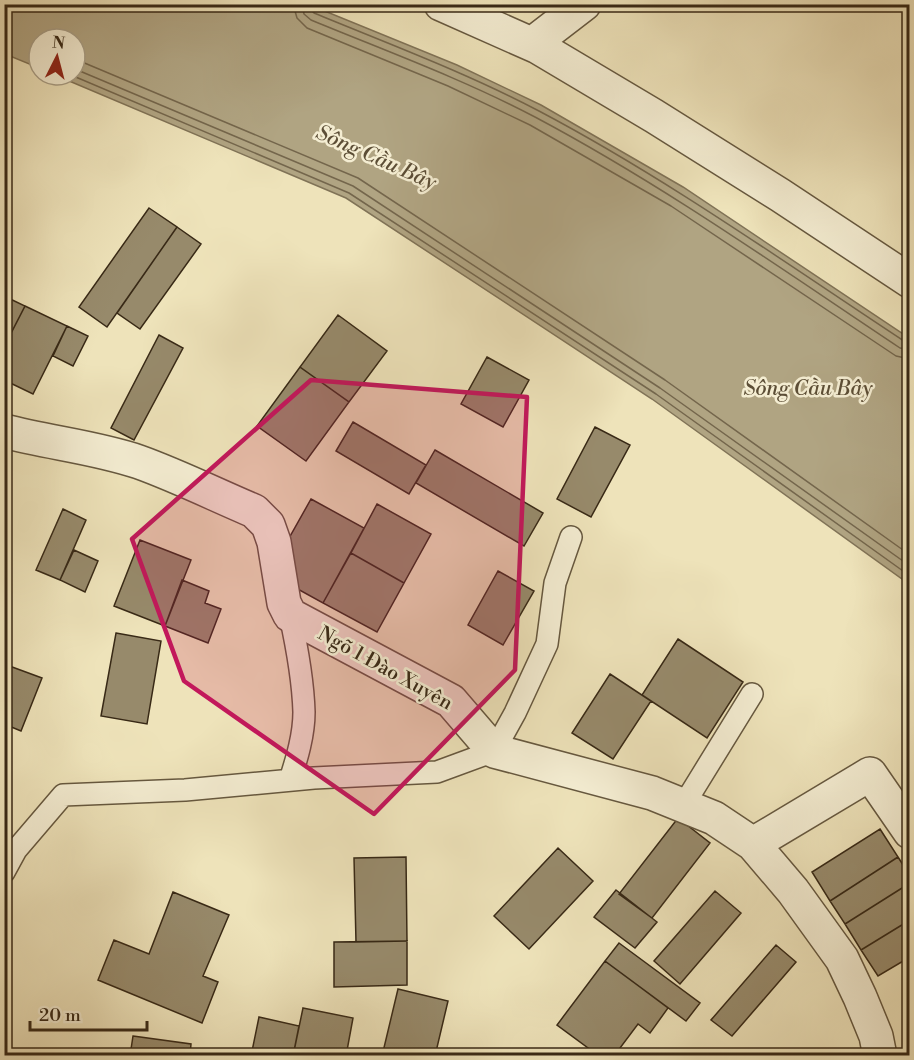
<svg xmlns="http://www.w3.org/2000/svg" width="914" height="1060" font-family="'Libre Bodoni',serif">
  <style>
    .water { fill: #b0a482; stroke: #807357; stroke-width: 1.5 }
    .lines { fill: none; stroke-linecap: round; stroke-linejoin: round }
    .shore { stroke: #74664c; stroke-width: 1.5 }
    .building { fill: #978a6b; stroke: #382916; stroke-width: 1.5 }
    .service-casing { stroke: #66583f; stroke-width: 24 }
    .minor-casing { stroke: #66583f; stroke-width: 36 }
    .service { stroke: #f4edd2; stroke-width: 21 }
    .minor { stroke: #f4edd2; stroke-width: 33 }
    .marked { fill: #c2185b; fill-opacity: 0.2; stroke: #c2185b; stroke-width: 4.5; stroke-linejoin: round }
    .labels { text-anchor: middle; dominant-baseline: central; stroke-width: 5; stroke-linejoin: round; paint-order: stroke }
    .street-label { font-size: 20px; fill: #382916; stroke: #f4edd2 }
    .water-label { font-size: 21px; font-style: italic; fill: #5c4e36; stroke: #f4edd2 }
  </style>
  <rect width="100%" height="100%" fill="#eee3ba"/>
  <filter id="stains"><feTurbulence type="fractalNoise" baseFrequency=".00333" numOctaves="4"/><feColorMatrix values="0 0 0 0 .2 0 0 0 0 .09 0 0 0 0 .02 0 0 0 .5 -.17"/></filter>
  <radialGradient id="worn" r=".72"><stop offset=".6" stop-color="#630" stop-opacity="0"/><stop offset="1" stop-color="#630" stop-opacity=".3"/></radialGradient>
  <path class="water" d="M 4,5 L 310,5 L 457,65 L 541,105 L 683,187 L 909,338 L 909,584 L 652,399 L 346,198 L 55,75 L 75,75 L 75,39 L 39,39 L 39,68 L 5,54 Z"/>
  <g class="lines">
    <path class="shore" d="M 293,4 L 297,18 L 307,28 L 448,86 L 530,125 L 671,206 L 896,356 L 910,359
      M 302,4 L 304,14 L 311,20 C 386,51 463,79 535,117 C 663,185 780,268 900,348 L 910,350
      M 310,4 L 310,9 L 314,13 C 389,44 467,73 539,111 C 666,178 784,262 904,341 L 910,342
      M 75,59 L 358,178 L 665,380 L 910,555
      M 75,69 L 353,186 L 660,388 L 910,566
      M 71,75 L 349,193 L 656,394 L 910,576"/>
  </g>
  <path class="building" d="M 149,208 L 177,227 L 107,327 L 79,307 Z
    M 177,227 L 201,244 L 140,329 L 117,313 Z
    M 4,296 L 25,306 L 4,347 Z
    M 25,306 L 67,326 L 33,394 L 4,380 L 4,347 Z
    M 338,315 L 387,351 L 349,402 L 300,367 Z
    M 67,326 L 88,336 L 73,366 L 53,356 Z
    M 159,335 L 183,348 L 134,440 L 111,428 Z
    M 487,357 L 529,380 L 503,427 L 461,404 Z
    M 300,367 L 349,402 L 306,461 L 257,426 Z
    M 353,422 L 426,465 L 409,494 L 336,451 Z
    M 595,427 L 630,445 L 591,517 L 557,499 Z
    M 435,450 L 543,513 L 524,546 L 416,483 Z
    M 311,499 L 364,528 L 323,603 L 294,587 L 288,540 Z
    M 377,504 L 431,534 L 404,583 L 351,553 Z
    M 63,509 L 86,520 L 60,580 L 36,570 Z
    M 140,540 L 191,560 L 165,626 L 114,606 Z
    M 74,550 L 98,561 L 85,592 L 60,580 Z
    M 351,553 L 404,583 L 377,632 L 323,603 Z
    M 498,571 L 534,591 L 503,645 L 468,625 Z
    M 182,580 L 209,591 L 205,603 L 221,609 L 208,643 L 165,626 Z
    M 116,633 L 161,641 L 147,724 L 101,716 Z
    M 678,639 L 743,682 L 707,738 L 642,695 Z
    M 4,664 L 42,678 L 21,731 L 4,724 Z
    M 610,674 L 651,701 L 613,759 L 572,733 Z
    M 678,818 L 710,843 L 652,918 L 619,894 Z
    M 880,829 L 898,857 L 830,901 L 812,872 Z
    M 558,848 L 593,881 L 529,949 L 494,916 Z
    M 406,857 L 407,941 L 356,942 L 354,858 Z
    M 898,857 L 910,876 L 910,883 L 845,924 L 830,901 Z
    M 910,883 L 910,920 L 861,950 L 845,924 Z
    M 616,890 L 657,922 L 635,948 L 594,917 Z
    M 715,891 L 741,913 L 680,984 L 654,961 Z
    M 173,892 L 229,915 L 203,976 L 218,982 L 202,1023 L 98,980 L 114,940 L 149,954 Z
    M 910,920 L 910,957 L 878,976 L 861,950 Z
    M 407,941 L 407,985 L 334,987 L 334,942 Z
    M 619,943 L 700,1003 L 686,1021 L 605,961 Z
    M 776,945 L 796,962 L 732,1036 L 711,1020 Z
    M 605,961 L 668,1008 L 650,1033 L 638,1024 L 614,1056 L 599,1056 L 557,1025 Z
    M 398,989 L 448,1001 L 435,1056 L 382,1056 Z
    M 303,1008 L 353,1018 L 346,1056 L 293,1056 Z
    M 259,1017 L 299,1026 L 293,1056 L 251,1056 Z
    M 133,1036 L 191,1044 L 190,1056 L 130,1056 Z"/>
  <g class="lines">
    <g class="service-casing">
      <path id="service" d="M 290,615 C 297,647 303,679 304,712 C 304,735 297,758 290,780
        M 683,806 L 752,694
        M 4,872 L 16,850 L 63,795 L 185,790 L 314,778 L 437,772 L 494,751 L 515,713 L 547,644 L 555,583 L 571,537"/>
    </g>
    <g class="minor-casing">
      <path id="minor" d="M 441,4 L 538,47 L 654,116 L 780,195 L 910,281
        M 532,44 L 584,4
        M 4,431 C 49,443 95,447 139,462 C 178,476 216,495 254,511 L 268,525 L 274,542 L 284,603 L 290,615 L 451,701 L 494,751 L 652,793 L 714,818 L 753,844 L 793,891 L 842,959 L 860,997 L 876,1036 L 880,1056
        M 753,844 L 870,774 L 910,832"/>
    </g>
    <use href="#service" class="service"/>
    <use href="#minor" class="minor"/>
  </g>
  <path class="marked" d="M 311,380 L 527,397 L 515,670 L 374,814 L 184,681 L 132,539 Z"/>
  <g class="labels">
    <g class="street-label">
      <text transform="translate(385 669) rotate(29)">Ngõ 1 Đào Xuyên</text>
    </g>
    <g class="water-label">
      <text transform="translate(376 158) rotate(24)">Sông Cầu Bây</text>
      <text x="808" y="389">Sông Cầu Bây</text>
    </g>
  </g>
  <rect width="914" height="1060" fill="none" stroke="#eee3ba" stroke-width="24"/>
  <rect x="6" y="6" width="902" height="1048" fill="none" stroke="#382916" stroke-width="3"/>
  <rect x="12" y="12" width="890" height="1036" fill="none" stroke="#382916" stroke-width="1.5"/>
  <g transform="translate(57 57) rotate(6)"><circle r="28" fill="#f4edd2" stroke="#a99f87" stroke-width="1.5"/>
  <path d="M0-4.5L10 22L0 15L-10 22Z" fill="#8f2418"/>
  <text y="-9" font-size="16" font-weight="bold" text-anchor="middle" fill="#382916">N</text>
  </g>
  <path d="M30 1021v9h117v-9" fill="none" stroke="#382916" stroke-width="3"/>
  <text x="39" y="1021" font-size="18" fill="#382916" stroke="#f4edd2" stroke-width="4.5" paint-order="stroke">20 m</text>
  <rect width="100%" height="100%" filter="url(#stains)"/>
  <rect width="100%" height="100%" fill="url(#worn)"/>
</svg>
